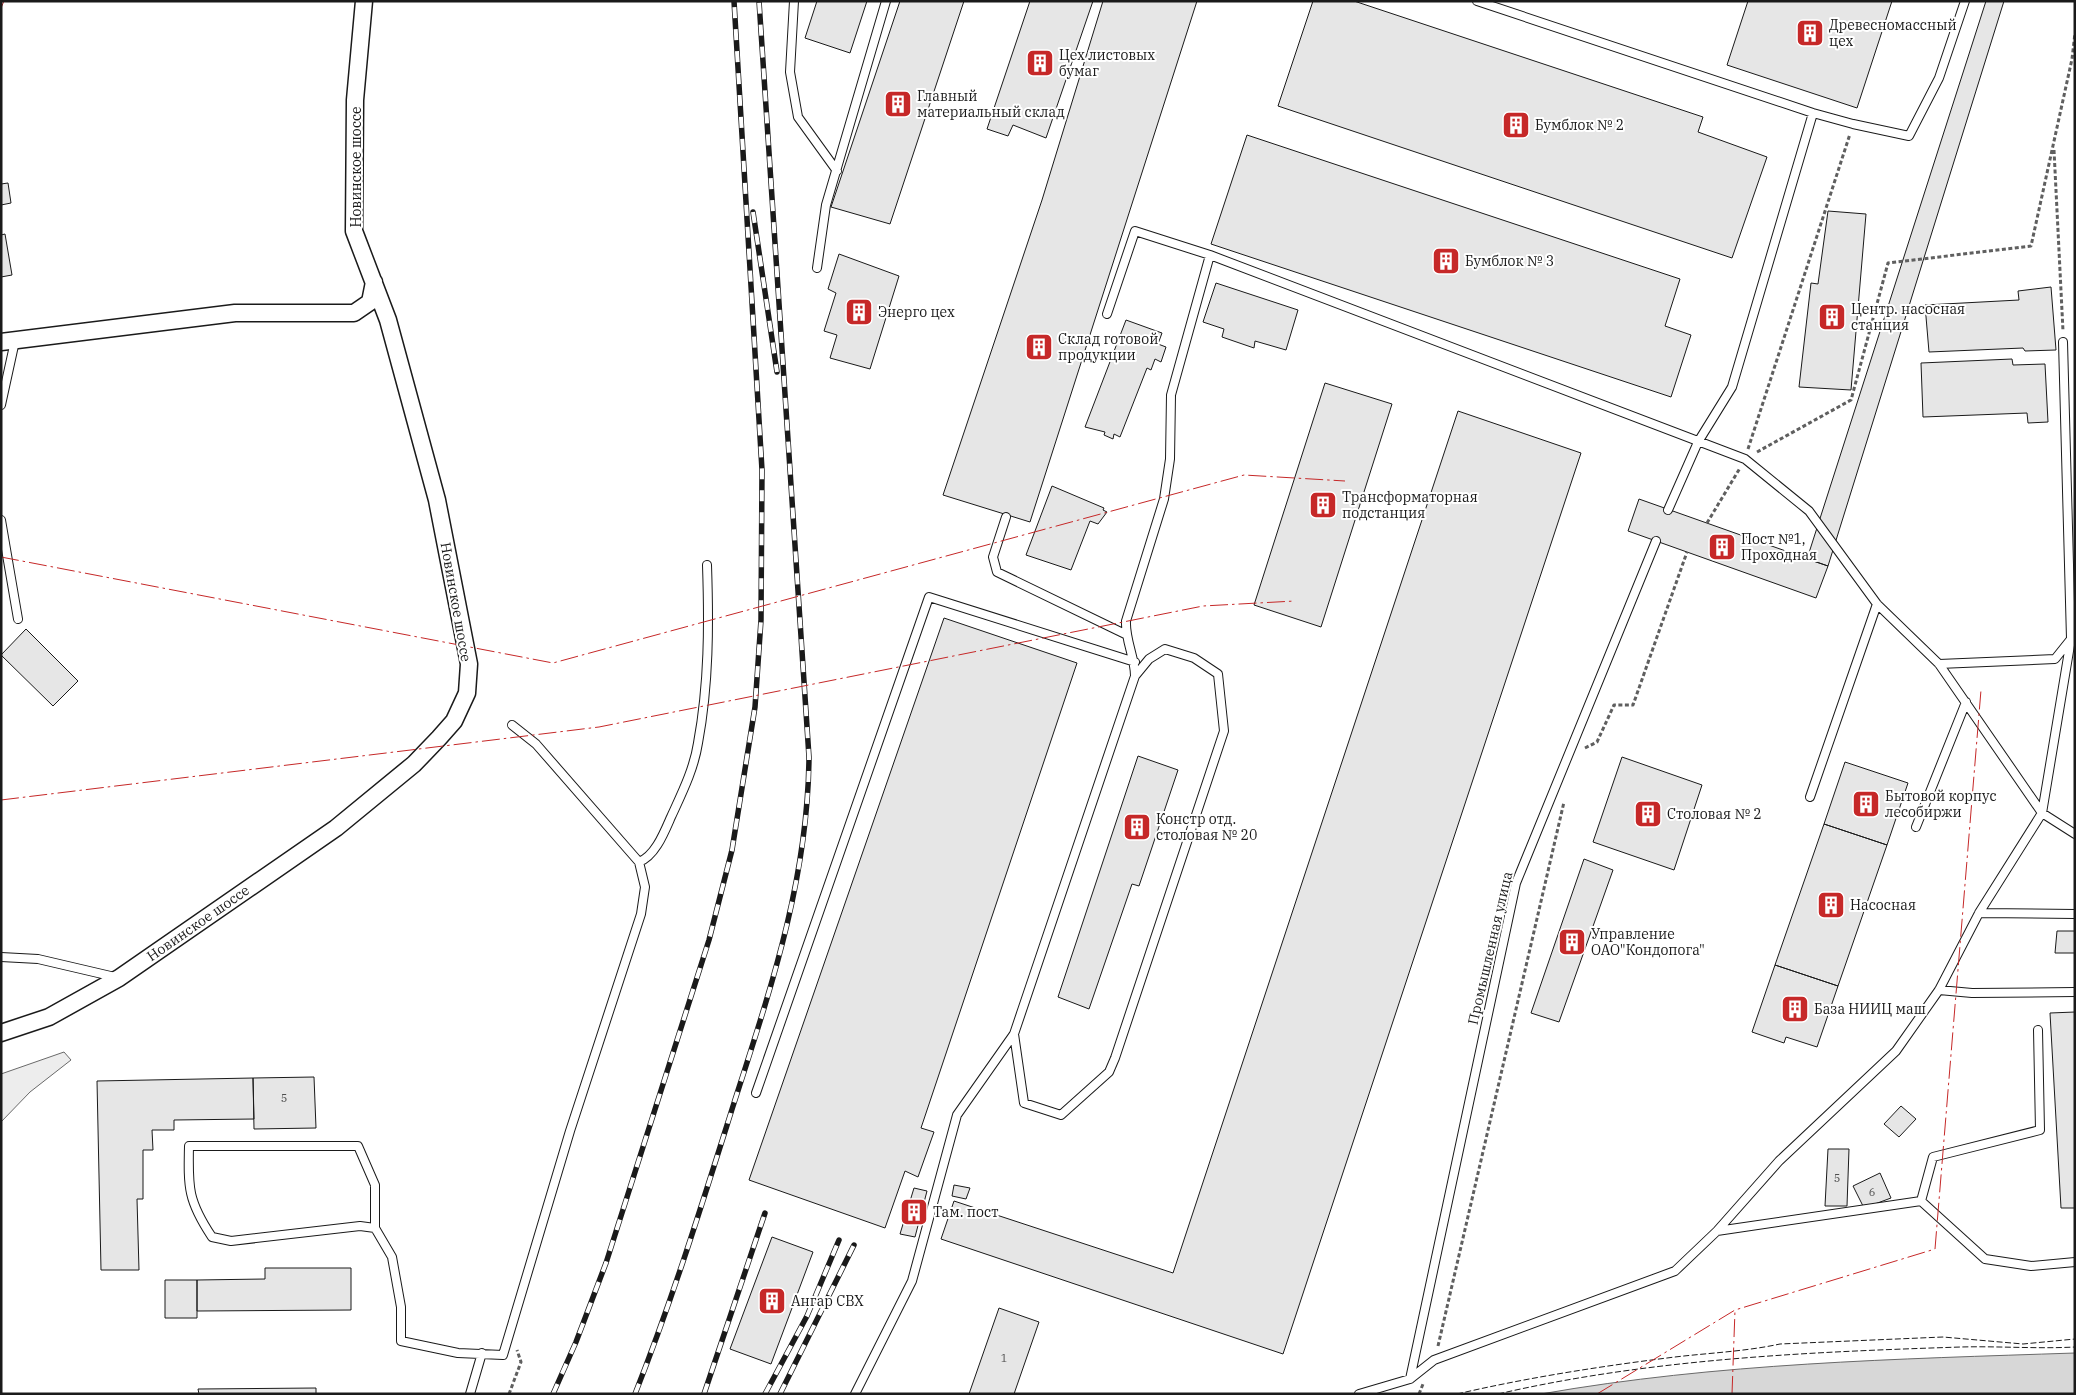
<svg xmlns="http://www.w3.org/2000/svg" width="2076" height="1395" font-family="'IBM Plex Serif',serif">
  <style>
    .green { fill: #ededed; stroke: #6a6a6a }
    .water { fill: #d7d7d7; stroke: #6a6a6a }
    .building { fill: #e6e6e6; stroke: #1a1a1a }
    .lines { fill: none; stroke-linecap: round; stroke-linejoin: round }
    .service-casing { stroke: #1a1a1a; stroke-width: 10 }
    .minor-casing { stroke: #1a1a1a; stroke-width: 19 }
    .path { stroke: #5f5f5f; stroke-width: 3; stroke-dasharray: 4 2.5; stroke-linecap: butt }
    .service { stroke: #fff; stroke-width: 8 }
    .minor { stroke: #fff; stroke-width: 16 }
    .rail-casing { stroke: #1a1a1a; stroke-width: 5.5 }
    .rail { stroke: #fff; stroke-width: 4; stroke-dasharray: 11; stroke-linecap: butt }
    .fence { stroke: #1a1a1a; stroke-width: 1; stroke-dasharray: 6 2.5; stroke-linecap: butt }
    .power { stroke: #c62828; stroke-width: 1; stroke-dasharray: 18 4 2.5 4; stroke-linecap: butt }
    .labels { text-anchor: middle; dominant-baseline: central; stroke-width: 4; stroke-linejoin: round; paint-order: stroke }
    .number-label { font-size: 11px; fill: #4d4d4d }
    .poi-label { font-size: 14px; fill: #1a1a1a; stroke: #fff; text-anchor: start }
    .street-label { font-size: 14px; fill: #1a1a1a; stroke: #fff }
  </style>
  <rect width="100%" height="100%" fill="#fff"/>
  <path class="green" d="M 64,1052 L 71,1060 L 30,1092 L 1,1122 L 1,1074 Z"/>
  <path class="water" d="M 2075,1353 L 2075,1394 L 1541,1394 C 1717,1363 1897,1359 2075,1353 Z"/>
  <path class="building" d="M 817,1 L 867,1 L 850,53 L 805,38 Z
    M 900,1 L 964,1 L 890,224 L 831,207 Z
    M 1030,1 L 1093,1 L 1046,138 L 1013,125 L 1008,136 L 987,129 Z
    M 1103,1 L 1197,1 L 1030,522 L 943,495 L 1042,200 Z
    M 1313,1 L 1354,1 L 1703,117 L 1698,132 L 1767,157 L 1732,258 L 1278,106 Z
    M 1748,1 L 1892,1 L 1857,108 L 1727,65 Z
    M 1986,1 L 2004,1 L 1828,566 L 1807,559 Z
    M 1247,135 L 1680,279 L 1665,326 L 1691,335 L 1671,397 L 1211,244 Z
    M 8,183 L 11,203 L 1,205 L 1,184 Z
    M 1828,211 L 1866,214 L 1851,390 L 1799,387 L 1811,283 L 1818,284 Z
    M 5,234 L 12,275 L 1,277 L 1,235 Z
    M 839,254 L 899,276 L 870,369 L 830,358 L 837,335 L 824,331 L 836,293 L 828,289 Z
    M 1216,283 L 1298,310 L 1286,350 L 1255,341 L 1254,348 L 1222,337 L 1224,329 L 1203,322 Z
    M 2051,287 L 2056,350 L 2025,351 L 2023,348 L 1929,352 L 1925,305 L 2019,300 L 2018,291 Z
    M 1126,320 L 1162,333 L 1158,344 L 1166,347 L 1161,362 L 1155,359 L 1151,370 L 1147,368 L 1120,437 L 1114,434 L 1113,439 L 1104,435 L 1105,432 L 1085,427 Z
    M 2012,359 L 2013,365 L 2045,364 L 2048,422 L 2028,423 L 2027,413 L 1923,417 L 1921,363 Z
    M 1325,383 L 1392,404 L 1321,627 L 1254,605 Z
    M 1458,411 L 1581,453 L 1283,1354 L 941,1239 L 954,1201 L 1173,1273 Z
    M 1052,486 L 1104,508 L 1103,510 L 1107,512 L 1098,524 L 1090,521 L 1071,570 L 1026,555 Z
    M 1639,499 L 1828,566 L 1816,598 L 1628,531 Z
    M 944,618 L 1077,663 L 921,1128 L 934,1132 L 918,1177 L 905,1171 L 885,1228 L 749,1180 Z
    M 26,629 L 78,681 L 53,706 L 1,655 Z
    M 1138,756 L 1178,770 L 1139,886 L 1132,884 L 1089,1009 L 1058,997 Z
    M 1622,757 L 1702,785 L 1674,870 L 1593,842 Z
    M 1845,762 L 1908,783 L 1887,845 L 1824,824 Z
    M 1824,824 L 1887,845 L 1838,986 L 1775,965 Z
    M 1584,859 L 1613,870 L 1559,1022 L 1531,1013 Z
    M 2057,931 L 2075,931 L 2075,953 L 2055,953 Z
    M 1775,965 L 1838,986 L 1817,1047 L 1786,1037 L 1784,1043 L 1752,1032 Z
    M 2075,1012 L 2075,1208 L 2061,1208 L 2050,1013 Z
    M 314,1077 L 316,1128 L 254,1129 L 253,1078 Z
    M 253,1078 L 254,1119 L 174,1120 L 174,1130 L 152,1130 L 153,1150 L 143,1150 L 143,1199 L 137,1199 L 139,1270 L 101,1270 L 97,1081 Z
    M 1901,1106 L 1916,1119 L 1899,1137 L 1884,1124 Z
    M 1828,1149 L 1849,1149 L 1847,1206 L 1825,1206 Z
    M 1880,1173 L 1891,1198 L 1864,1208 L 1853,1186 Z
    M 954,1185 L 970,1188 L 966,1199 L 952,1196 Z
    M 914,1188 L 927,1191 L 915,1237 L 900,1234 Z
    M 772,1237 L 813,1252 L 771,1364 L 730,1349 Z
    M 265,1268 L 351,1268 L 351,1310 L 197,1311 L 197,1280 L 265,1279 Z
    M 165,1280 L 197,1280 L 197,1318 L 165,1318 Z
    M 999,1308 L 1039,1322 L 1014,1394 L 969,1394 Z
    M 316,1388 L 316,1394 L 199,1394 L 198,1389 Z"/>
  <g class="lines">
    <g class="service-casing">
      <path id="service" d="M 794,1 L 790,72 L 798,117 L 837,171
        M 1477,1 L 1813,113 L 1853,124 L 1909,136 L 1939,78 L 1965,1
        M 817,268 L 826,205 L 886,1
        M 1107,314 L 1135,231 L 1210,255 L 1745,459 L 1809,511 L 1877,604 L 1939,664 L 2042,813 L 2075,834
        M 1,405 L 15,341
        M 1668,510 L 1698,442 L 1732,387 L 1813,113
        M 1006,517 L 993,557 L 997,572 L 1125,634
        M 1,520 L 18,619
        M 1939,664 L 2055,659 L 2071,639 L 2063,342
        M 512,725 L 536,744 L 639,862 C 655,856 664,833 671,817 C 682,793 694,769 698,743 C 709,684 709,624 707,565
        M 1810,797 L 1877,604
        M 1916,827 L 1966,702
        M 1979,913 L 2075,914
        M 1,957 L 38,959 L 115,977
        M 1939,990 L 1972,993 L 2075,992
        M 1014,1034 L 1024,1103 L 1061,1115 L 1109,1072 L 1115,1058 L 1224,731 L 1218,674 L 1194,658 L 1165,649 L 1149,659 L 1135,676
        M 756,1093 L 929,597 L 1135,662
        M 1921,1201 L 1985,1259 L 2031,1266 L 2075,1262
        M 375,1228 L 375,1185 L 358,1146 L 189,1146 C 188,1188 188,1201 212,1237 L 231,1241 L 360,1226 L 375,1228 L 392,1257 L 401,1307 L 401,1341 L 458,1353 L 503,1355 L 570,1131 L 641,914 L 645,887 L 639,862
        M 1717,1231 L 1921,1201 L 1933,1157 L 2040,1130 L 2038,1030
        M 1410,1379 L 1516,883 L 1656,541
        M 470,1394 L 482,1353
        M 855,1394 L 912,1281 L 957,1115 L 1014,1034 L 1135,676 C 1135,657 1125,640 1126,621 L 1164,499 L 1170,459 L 1171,395 L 1210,255
        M 1359,1394 L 1410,1379 L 1434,1360 L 1675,1271 L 1717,1231 L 1779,1161 L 1896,1051 L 1939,990 L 1979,913 L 2042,813 L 2071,639"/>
    </g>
    <g class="minor-casing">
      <path id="minor" d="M 1,342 L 235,313 L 354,313 L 370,302 L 374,282
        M 1,1033 L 49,1017 L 119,978 L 336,828 L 414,764 L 439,738 L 454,721 L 467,693 L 469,664 L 437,500 L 388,320 L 354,231 L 355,100 L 364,1"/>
    </g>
    <path class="path" d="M 2054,150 L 2063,331
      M 1748,449 L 1850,134
      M 1757,452 L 1851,400 L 1888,263 L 2031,246 L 2072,59 L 2075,33
      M 1707,523 L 1740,468
      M 1585,748 L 1597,742 L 1614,705 L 1633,705 L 1687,552
      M 1438,1346 L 1564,802
      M 509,1394 L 521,1362 L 517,1350
      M 1419,1394 L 1423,1384"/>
    <use href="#service" class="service"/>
    <use href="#minor" class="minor"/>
    <g class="rail-casing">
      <path id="rail" d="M 753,212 L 777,372
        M 553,1394 L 576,1342 L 606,1263 L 709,940 L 732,850 L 755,707 L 761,620 L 762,470 L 734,1
        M 635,1394 C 673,1298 703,1201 734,1103 C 771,988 808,879 809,757 L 759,1
        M 704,1394 L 765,1213
        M 765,1394 L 807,1316 L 839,1240
        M 780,1394 L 854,1245"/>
    </g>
    <use href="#rail" class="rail"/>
    <path class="fence" d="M 1457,1394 C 1526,1378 1596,1367 1667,1358 C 1705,1353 1743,1352 1780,1344 L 1943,1337 L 2023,1344 L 2075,1339
      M 1498,1394 C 1650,1359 1806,1352 1961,1347 C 1999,1346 2037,1349 2075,1347"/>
    <path class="power" d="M 1,8 L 4,1
      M 1,557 L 553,663 L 1244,475 L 1345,481
      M 1,800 L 599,727 L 1203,606 L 1295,601
      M 1597,1394 L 1735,1310 L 1935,1249 L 1981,690
      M 1732,1394 L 1735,1310"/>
  </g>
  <defs>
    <g id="building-square" transform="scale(1.4375)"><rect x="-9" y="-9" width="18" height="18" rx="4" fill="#c62828" stroke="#fff"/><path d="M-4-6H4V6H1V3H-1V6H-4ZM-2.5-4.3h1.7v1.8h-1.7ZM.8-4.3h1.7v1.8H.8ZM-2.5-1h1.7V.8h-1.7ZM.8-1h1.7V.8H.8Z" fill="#fff"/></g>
  </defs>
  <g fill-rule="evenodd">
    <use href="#building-square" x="1810" y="33"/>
    <use href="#building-square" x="1040" y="63"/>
    <use href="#building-square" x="898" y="104"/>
    <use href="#building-square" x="1516" y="125"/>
    <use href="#building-square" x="1446" y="261"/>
    <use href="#building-square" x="859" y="312"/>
    <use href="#building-square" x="1832" y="317"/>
    <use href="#building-square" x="1039" y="347"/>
    <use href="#building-square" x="1323" y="505"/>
    <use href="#building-square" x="1722" y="547"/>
    <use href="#building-square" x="1866" y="804"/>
    <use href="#building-square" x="1648" y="814"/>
    <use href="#building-square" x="1137" y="827"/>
    <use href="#building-square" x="1831" y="905"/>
    <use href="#building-square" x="1572" y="942"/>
    <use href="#building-square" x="1795" y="1009"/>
    <use href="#building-square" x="914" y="1212"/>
    <use href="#building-square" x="772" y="1301"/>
  </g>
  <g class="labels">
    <g class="number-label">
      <text x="284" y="1098">5</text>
      <text x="1837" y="1178">5</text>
      <text x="1872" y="1192">6</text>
      <text x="1004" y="1358">1</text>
    </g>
    <g class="poi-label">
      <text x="1829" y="25">Древесномассный<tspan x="1829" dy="16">цех</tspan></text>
      <text x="1059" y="55">Цех листовых<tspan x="1059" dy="16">бумаг</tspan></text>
      <text x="917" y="96">Главный<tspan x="917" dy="16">материальный склад</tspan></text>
      <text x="1535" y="125">Бумблок № 2</text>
      <text x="1465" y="261">Бумблок № 3</text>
      <text x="1851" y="309">Центр. насосная<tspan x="1851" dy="16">станция</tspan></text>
      <text x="878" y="312">Энерго цех</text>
      <text x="1058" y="339">Склад готовой<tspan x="1058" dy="16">продукции</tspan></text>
      <text x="1342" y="497">Трансформаторная<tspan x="1342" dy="16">подстанция</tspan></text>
      <text x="1741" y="539">Пост №1,<tspan x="1741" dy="16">Проходная</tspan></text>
      <text x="1885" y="796">Бытовой корпус<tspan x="1885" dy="16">лесобиржи</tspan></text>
      <text x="1667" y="814">Столовая № 2</text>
      <text x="1156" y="819">Констр отд.<tspan x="1156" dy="16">столовая № 20</tspan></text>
      <text x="1850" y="905">Насосная</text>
      <text x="1591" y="934">Управление<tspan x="1591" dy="16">ОАО"Кондопога"</tspan></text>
      <text x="1814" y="1009">База НИИЦ маш</text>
      <text x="933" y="1212">Там. пост</text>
      <text x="791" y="1301">Ангар СВХ</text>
    </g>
    <g class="street-label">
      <text transform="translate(356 167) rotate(-90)">Новинское шоссе</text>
      <text transform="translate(456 602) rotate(80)">Новинское шоссе</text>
      <text transform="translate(198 923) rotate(-35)">Новинское шоссе</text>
      <text transform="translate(1490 948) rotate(-77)">Промышленная улица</text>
    </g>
  </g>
  <rect width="2076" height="1395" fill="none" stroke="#1a1a1a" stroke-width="5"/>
</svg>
